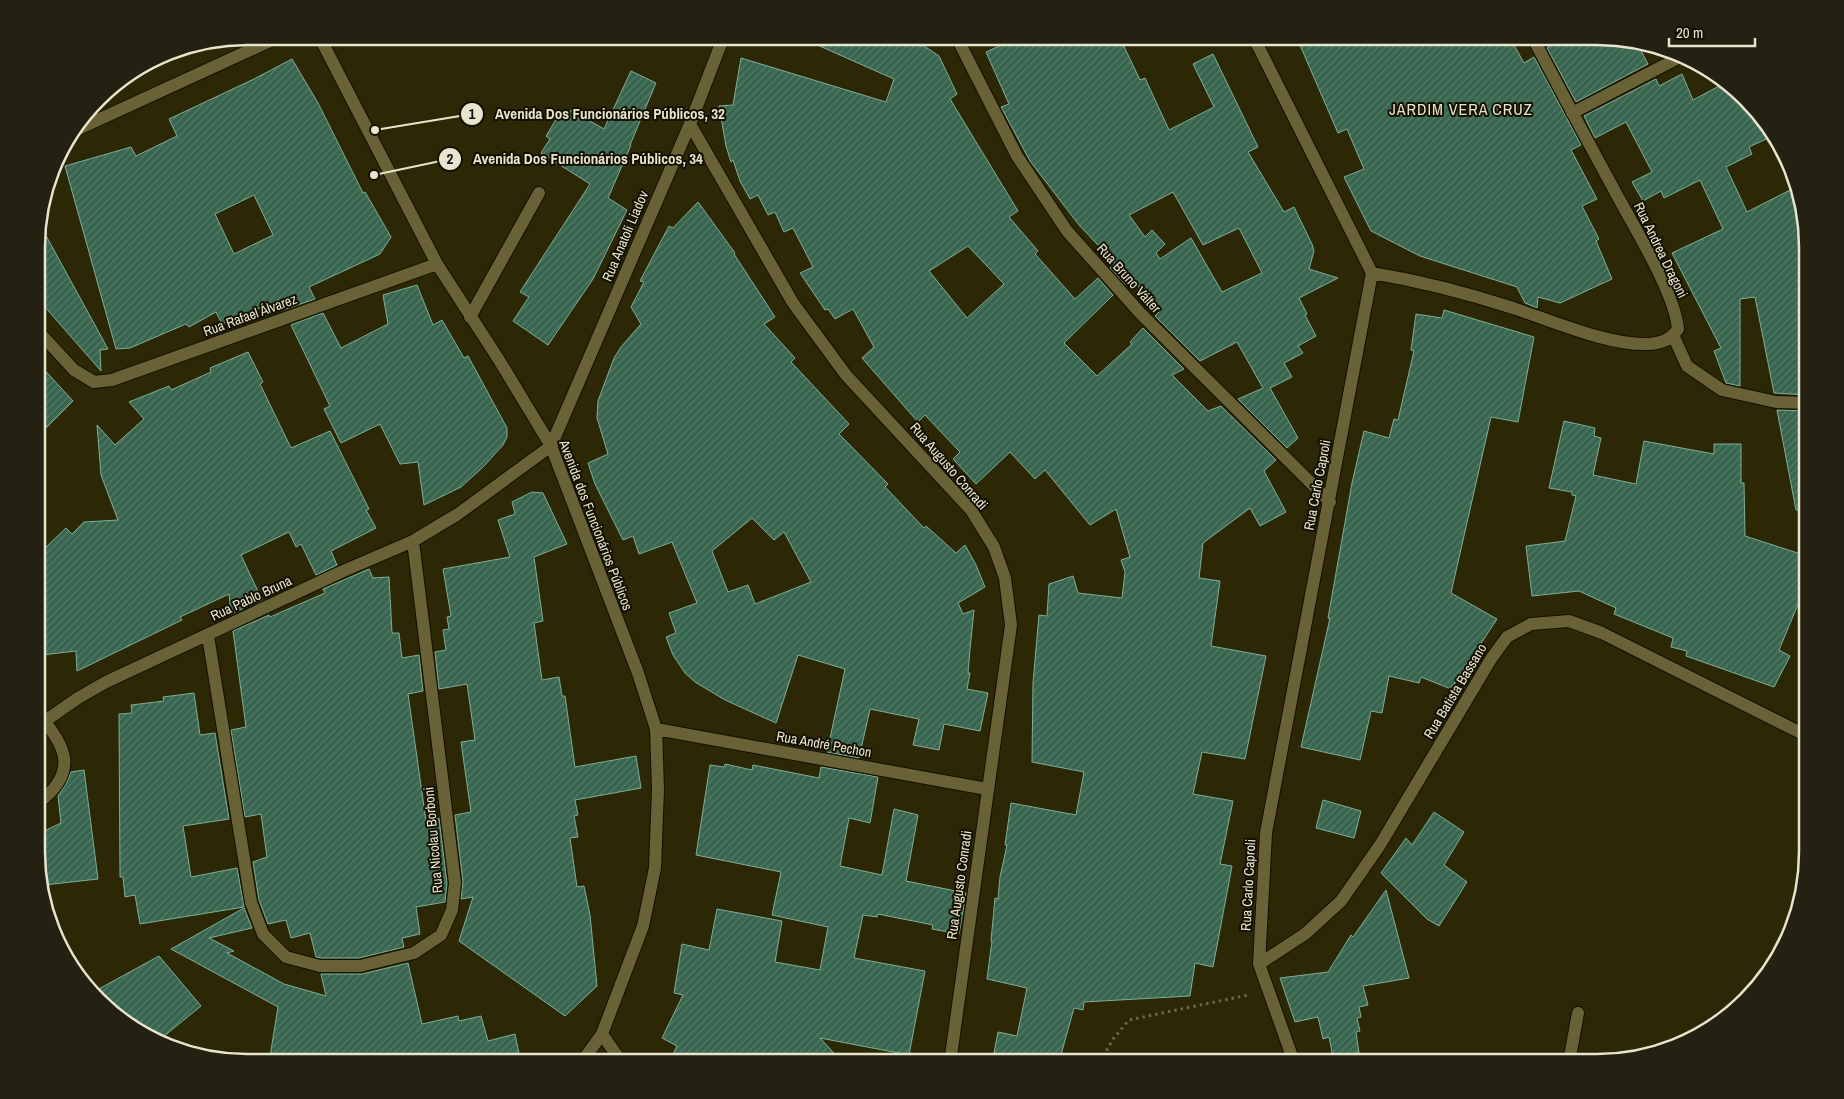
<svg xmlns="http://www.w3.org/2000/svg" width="1844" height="1099" font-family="'Archivo Narrow',sans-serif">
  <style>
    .building { fill: url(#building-hatch); stroke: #7faf96; fill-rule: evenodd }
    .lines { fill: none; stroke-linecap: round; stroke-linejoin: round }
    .minor-casing { stroke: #131000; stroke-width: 14 }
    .path { stroke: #6b6749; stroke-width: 3; stroke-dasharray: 2.5 4; stroke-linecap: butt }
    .minor { stroke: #686236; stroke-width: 12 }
    .labels { text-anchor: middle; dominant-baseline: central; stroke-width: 4; stroke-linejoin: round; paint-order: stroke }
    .street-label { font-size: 14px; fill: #e7e5cd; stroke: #131002 }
    .quarter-label { font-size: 16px; letter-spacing: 1px; fill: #e7e5cd; stroke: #131002 }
    .rim { fill: none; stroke: #e7e5cd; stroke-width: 2.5 }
    .leader { fill: none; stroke: #e7e5cd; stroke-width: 2 }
    .callout-dot { fill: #e7e5cd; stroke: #131002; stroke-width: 2 }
    .mark-label { font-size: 15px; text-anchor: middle; font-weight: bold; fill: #111 }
    .callout-label { font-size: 15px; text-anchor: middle; font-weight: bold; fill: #e7e5cd; stroke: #131002; stroke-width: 4; stroke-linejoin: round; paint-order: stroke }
  </style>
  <defs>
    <pattern id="building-hatch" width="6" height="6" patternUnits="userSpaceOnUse" patternTransform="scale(1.25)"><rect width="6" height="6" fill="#38654f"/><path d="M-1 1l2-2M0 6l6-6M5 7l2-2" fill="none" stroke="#557b67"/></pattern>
  </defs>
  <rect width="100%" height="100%" fill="#2c2806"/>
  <path class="building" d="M 797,36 L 909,36 L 939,56 L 957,94 L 950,99 L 1018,211 L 1009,217 L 1038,251 L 1035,254 L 1075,299 L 1098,278 L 1113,295 L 1064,343 L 1097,376 L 1132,344 L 1130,342 L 1143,328 L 1184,369 L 1172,375 L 1208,411 L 1221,406 L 1276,460 L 1264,471 L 1286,512 L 1260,526 L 1250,508 L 1203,543 L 1199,578 L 1220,581 L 1211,646 L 1266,656 L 1245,759 L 1202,752 L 1193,794 L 1233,801 L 1220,864 L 1232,866 L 1213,967 L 1195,963 L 1190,996 L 1084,1002 L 1083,1010 L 1074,1008 L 1059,1062 L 992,1063 L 998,1032 L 1017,1036 L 1027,988 L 987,979 L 991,948 L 992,941 L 991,941 L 995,898 L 998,899 L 1000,877 L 1007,845 L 1005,845 L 1011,803 L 1076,815 L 1084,772 L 1032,762 L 1033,683 L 1039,615 L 1047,616 L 1049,584 L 1073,576 L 1078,593 L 1122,598 L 1125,572 L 1121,560 L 1130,557 L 1116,509 L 1090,525 L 1045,470 L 1035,479 L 1010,452 L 976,484 L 953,459 L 960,452 L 925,415 L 918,422 L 862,358 L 874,347 L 853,309 L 835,319 L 828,309 L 825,310 L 800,273 L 813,267 L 793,228 L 784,232 L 775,212 L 768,215 L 758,195 L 750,199 L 740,181 L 733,160 L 731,162 L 726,146 L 719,106 L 733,105 L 741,58 L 886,102 L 894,79 ZM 968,246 L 1004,284 L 967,318 L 929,271 Z
    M 1000,36 L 1119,36 L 1140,80 L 1145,78 L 1169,130 L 1214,107 L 1193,64 L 1213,54 L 1258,147 L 1248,152 L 1284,212 L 1294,207 L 1312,244 L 1314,251 L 1309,269 L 1338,278 L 1299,298 L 1307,314 L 1305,315 L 1316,336 L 1298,346 L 1303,353 L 1284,363 L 1292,377 L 1270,388 L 1298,438 L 1287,448 L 1238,399 L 1263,388 L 1237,342 L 1200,361 L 1155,316 L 1161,310 L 1130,278 L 1125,284 L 1110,268 L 1115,263 L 1079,225 L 1030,161 L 1001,107 L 1009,104 L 986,52 L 1004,44 ZM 1173,192 L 1203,245 L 1239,228 L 1262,273 L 1222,292 L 1191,238 L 1160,259 L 1156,253 L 1165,244 L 1152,230 L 1145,237 L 1129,215 Z
    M 1296,36 L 1509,36 L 1524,63 L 1534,57 L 1581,145 L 1571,150 L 1597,199 L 1582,206 L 1599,239 L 1596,241 L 1612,279 L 1560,303 L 1538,297 L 1537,308 L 1525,303 L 1517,287 L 1420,256 L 1371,231 L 1344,177 L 1364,169 L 1347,129 L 1338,133 Z
    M 1565,36 L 1597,36 L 1636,41 L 1648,64 L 1576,102 L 1547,48 Z
    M 292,59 L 318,103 L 363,193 L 365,192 L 391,237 L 380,254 L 309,287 L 315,299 L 283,310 L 279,300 L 222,324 L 216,312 L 189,327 L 186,324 L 130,348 L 116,349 L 65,166 L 131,147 L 136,156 L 177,136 L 169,119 L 254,79 ZM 254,195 L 273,235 L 234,254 L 215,214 Z
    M 631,71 L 656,83 L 630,145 L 631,145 L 608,198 L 627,210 L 593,279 L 548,345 L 513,321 L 529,297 L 520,292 L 590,184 L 541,153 L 550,139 L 546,136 L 560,113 L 567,116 L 571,110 L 604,129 Z
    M 1682,74 L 1693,100 L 1723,84 L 1772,130 L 1775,135 L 1749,147 L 1752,154 L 1726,167 L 1747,212 L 1798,186 L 1807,233 L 1807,395 L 1774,393 L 1755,297 L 1740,299 L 1740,386 L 1726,383 L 1714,351 L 1721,348 L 1672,253 L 1723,229 L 1700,180 L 1664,198 L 1661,191 L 1643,201 L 1632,182 L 1652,172 L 1626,122 L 1595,138 L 1584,116 L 1656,79 L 1659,86 Z
    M 698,202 L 735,253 L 734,254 L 775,317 L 764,324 L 795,358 L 791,362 L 849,424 L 839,434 L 888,484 L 885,487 L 924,528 L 926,526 L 956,553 L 965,545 L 976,565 L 985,587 L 958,603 L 963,614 L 974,610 L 970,649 L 968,673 L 970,673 L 967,689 L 988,693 L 980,731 L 944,724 L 939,750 L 913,745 L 919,719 L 870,709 L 859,758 L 827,752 L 845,669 L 798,655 L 776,723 L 725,700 L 695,682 L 685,673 L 673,655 L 666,637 L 676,633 L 669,613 L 697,603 L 672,542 L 639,554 L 633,536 L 623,540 L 595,484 L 588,463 L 608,454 L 597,418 L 598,401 L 614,358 L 621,347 L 641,324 L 631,307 L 644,282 L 640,281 L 669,226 L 673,228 ZM 752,518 L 774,540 L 784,532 L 811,582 L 755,604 L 748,585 L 728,592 L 712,551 Z
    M 38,221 L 108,349 L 100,350 L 101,371 L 38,299 Z
    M 417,285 L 433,325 L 442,320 L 464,358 L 468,356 L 507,428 L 507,437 L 503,445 L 483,467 L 461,487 L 424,505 L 418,462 L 400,464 L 380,424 L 341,443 L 324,409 L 330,406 L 291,325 L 323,313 L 341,348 L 388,324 L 383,295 Z
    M 1444,310 L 1534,337 L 1518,422 L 1491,417 L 1451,593 L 1497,619 L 1451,689 L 1421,677 L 1419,683 L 1389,676 L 1382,713 L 1371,711 L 1360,760 L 1301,747 L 1330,618 L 1328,618 L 1352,483 L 1364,431 L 1389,438 L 1394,419 L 1398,420 L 1414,351 L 1411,350 L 1416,314 L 1442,318 Z
    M 248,352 L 263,382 L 260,384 L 291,448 L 330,431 L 369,509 L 366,510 L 376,528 L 331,551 L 337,565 L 316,575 L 301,544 L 296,547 L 289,532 L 241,555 L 262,600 L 231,614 L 229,594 L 180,617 L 182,620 L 77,671 L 76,651 L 42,655 L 38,623 L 38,555 L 66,528 L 72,534 L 84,522 L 118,520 L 101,475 L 97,425 L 115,445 L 144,419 L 129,402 L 169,386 L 171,390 L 211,372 L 210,368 Z
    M 38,363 L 73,401 L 38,436 Z
    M 1777,410 L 1807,411 L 1807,509 L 1796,510 Z
    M 1564,421 L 1595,428 L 1594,436 L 1601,438 L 1593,475 L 1636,484 L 1644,441 L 1714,454 L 1714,444 L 1741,444 L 1741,483 L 1744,483 L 1745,536 L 1807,556 L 1807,600 L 1801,597 L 1779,650 L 1790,656 L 1774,687 L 1686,656 L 1687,651 L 1671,647 L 1673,638 L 1614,614 L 1616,608 L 1579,591 L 1532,596 L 1526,546 L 1565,541 L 1576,496 L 1572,495 L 1572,492 L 1549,488 Z
    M 532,492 L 543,493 L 567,544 L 534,557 L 543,621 L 534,623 L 542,680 L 559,677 L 562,696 L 565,696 L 575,767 L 636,756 L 641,788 L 575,800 L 578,815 L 574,816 L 578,837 L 570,838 L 577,887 L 584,886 L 590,915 L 597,986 L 565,1016 L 459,941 L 473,897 L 461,899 L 463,882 L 455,815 L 471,812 L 461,742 L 475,740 L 467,684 L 439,689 L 435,652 L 446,650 L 443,630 L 449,629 L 447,617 L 451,616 L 443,569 L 510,557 L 498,520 L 515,514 L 512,502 Z
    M 369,569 L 373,578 L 389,577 L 392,633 L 399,633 L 402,658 L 419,655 L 423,691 L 408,694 L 426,821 L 439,818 L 447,883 L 445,902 L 416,907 L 420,934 L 402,938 L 404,947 L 359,958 L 321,958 L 316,957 L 310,933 L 291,938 L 286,920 L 268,924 L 259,900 L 253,862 L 267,857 L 261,814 L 245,817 L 231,730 L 246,727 L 233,631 L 269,615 L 270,617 L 325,593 L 323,589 Z
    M 194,693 L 200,735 L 215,733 L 229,819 L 183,826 L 191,877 L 237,868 L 244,907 L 140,924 L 135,895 L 125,897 L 123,877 L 120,877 L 119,714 L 132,713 L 131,705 L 164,701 L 163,697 Z
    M 725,764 L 752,770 L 753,765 L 819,778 L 821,767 L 878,777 L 870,823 L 849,818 L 840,866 L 882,875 L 894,809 L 918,815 L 906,881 L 966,893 L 959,934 L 932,929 L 933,925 L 878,914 L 877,917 L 863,915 L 854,958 L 925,971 L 909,1055 L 820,1038 L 843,1063 L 669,1063 L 677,1046 L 662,1038 L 683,995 L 674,993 L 682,944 L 709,950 L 717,909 L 782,921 L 775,962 L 820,970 L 828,927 L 772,915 L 781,872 L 696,855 L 710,765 L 724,767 Z
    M 84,770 L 98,879 L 44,885 L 38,873 L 38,834 L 61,823 L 58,796 L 66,784 L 71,772 Z
    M 1323,800 L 1361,811 L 1354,838 L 1316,828 Z
    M 1434,812 L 1464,832 L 1444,865 L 1467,882 L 1439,926 L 1427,919 L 1381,873 L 1406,838 L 1412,845 Z
    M 1386,890 L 1409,978 L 1363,986 L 1368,1005 L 1359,1007 L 1361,1017 L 1357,1018 L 1360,1031 L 1356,1032 L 1359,1053 L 1333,1057 L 1329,1037 L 1323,1039 L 1318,1017 L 1295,1022 L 1280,978 L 1328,972 L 1351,935 L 1353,937 Z
    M 244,908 L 252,928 L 209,938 L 234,951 L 227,953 L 284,984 L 326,996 L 321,974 L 362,974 L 408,963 L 422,1024 L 458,1016 L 459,1021 L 481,1016 L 488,1041 L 515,1034 L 521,1063 L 269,1063 L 278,1007 L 171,949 Z
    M 159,956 L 201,1006 L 158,1041 L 141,1034 L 95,991 Z"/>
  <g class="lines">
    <g class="minor-casing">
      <path id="minor" d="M 319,36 L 437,264 L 499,360 L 551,446 L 638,673 L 656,729 L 658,789 L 655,868 L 643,926 L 602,1034 L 581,1063
        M 956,36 L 1017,156 L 1067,231 L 1141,314 L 1330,502
        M 1253,36 L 1372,273 L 1266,833 L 1259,964 L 1294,1062
        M 1572,113 L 1682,56
        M 690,124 L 793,303 L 846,375 L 971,510 L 994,547 L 1005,578 L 1011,625 L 950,1063
        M 76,130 L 281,36
        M 1372,273 C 1420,281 1467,293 1513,308 C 1550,320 1609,346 1649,344 C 1662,343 1670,340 1678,329 C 1675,296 1641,238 1624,208 C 1593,151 1562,94 1532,36
        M 470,317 L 539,193
        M 38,331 L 74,370 L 94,382 L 112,380 L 437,264
        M 1673,335 L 1687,366 L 1722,390 L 1776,402 L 1807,403
        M 551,446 L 690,124 L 724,36
        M 208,636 L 251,902 L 263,934 L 286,957 L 320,966 L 360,966 L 414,953 L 441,935 L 452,910 L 455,883 L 413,541
        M 38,714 C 68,747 78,773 38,803
        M 45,721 L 78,698 L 106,682 L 341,572 L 413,541 L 458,514 L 551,446
        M 656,729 L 987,789
        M 1259,964 L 1305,934 L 1341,901 L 1380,845 L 1491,659 L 1507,637 L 1531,624 L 1569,621 L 1602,633 L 1807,736
        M 602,1034 L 622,1063
        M 1569,1062 L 1578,1013"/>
    </g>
    <path class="path" d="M 1100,1062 L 1113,1039 L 1129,1020 L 1248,995"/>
    <use href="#minor" class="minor"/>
  </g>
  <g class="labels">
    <g class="street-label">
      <text transform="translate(625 236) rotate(-67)">Rua Anatoli Liadov</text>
      <text transform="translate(1661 250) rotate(64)">Rua Andrea Dragoni</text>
      <text transform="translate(1129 278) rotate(48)">Rua Bruno Válter</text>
      <text transform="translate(250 315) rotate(-20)">Rua Rafael Álvarez</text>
      <text transform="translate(949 466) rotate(49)">Rua Augusto Conradi</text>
      <text transform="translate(1317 485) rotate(-79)">Rua Carlo Caproli</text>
      <text transform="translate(596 525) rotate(69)">Avenida dos Funcionários Públicos</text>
      <text transform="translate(251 598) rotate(-25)">Rua Pablo Bruna</text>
      <text transform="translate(1455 691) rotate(-59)">Rua Batista Bassano</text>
      <text transform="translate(824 744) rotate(10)">Rua André Pechon</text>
      <text transform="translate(433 840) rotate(-95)">Rua Nicolau Borboni</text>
      <text transform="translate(959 885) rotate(-82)">Rua Augusto Conradi</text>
      <text transform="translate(1248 885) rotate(-87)">Rua Carlo Caproli</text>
    </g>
    <g class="quarter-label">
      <text x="1461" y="109">JARDIM VERA CRUZ</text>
    </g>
  </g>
  <path d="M0 0H1844V1099H0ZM247 45H1597A202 202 0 0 1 1799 247V852A202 202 0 0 1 1597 1054H247A202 202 0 0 1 45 852V247A202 202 0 0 1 247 45Z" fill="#242112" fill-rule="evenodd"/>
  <path class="rim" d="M247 45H1597A202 202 0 0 1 1799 247V852A202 202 0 0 1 1597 1054H247A202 202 0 0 1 45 852V247A202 202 0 0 1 247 45Z"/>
  <path class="leader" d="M375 130L472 114M374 175L450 159"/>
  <g class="callout-dot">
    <circle cx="375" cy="130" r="5"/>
    <circle cx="374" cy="175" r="5"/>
    <circle cx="472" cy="114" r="12"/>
    <circle cx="450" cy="159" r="12"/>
  </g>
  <g class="mark-label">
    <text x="472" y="119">1</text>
    <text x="450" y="164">2</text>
  </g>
  <g class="callout-label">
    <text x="610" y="119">Avenida Dos Funcionários Públicos, 32</text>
    <text x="588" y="164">Avenida Dos Funcionários Públicos, 34</text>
  </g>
  <path d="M1669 38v8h86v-8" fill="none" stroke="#e7e5cd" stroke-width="2.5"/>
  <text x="1676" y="38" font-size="15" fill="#e7e5cd" stroke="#131002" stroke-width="4" paint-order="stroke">20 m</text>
</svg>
